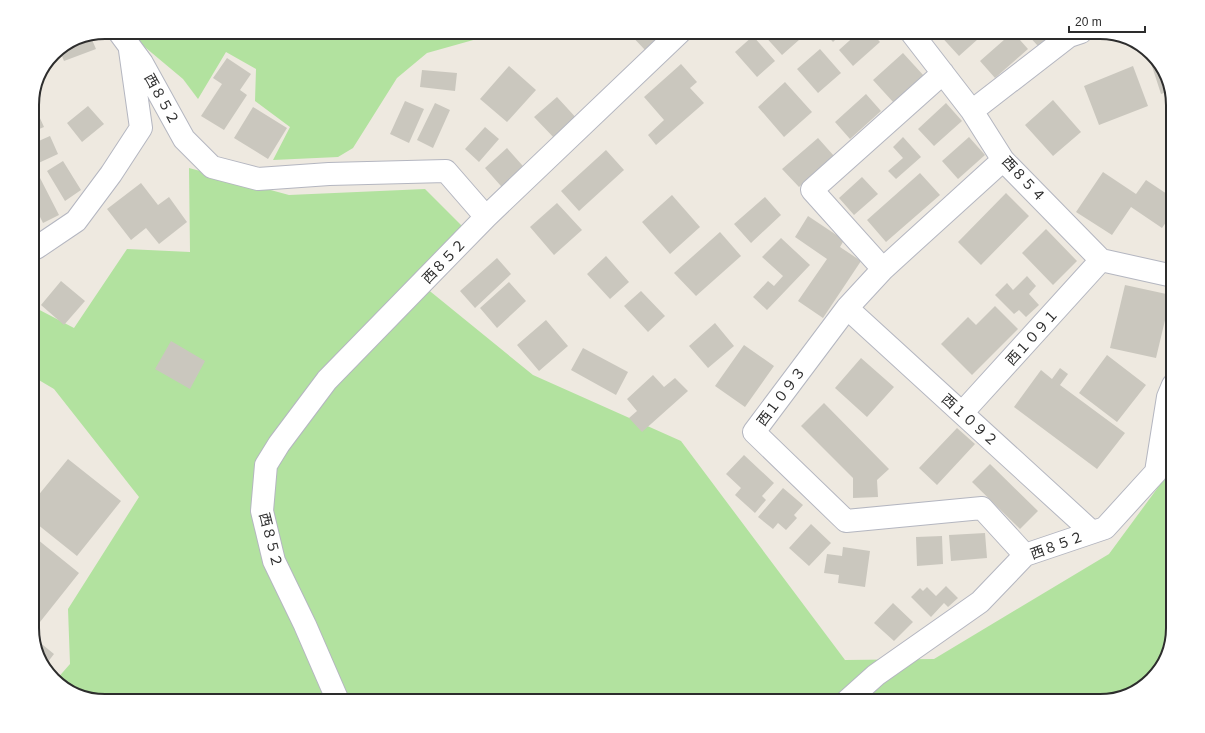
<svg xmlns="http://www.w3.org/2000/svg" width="1205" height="733" font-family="Helvetica,'Noto Sans JP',sans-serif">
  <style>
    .green { fill: #b2e29f }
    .building { fill: #cac7be }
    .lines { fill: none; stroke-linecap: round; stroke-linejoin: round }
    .street-casing { stroke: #b4b6c0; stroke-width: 24 }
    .street { stroke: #fff; stroke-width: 22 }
    .labels { text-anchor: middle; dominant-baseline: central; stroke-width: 3.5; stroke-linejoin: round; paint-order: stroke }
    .street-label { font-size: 14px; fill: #2d2d2d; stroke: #fff }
    .rim { fill: none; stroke: #2d2d2d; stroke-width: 2 }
  </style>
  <rect width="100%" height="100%" fill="#eee9e0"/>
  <path class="green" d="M 135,32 L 493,32 L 484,37 L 427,53 L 397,78 L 353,148 L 338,157 L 273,160 L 290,127 L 255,101 L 256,69 L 226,52 L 198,99 L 183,79 L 140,43 Z
    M 189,168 L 289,195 L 425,189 L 468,232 L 415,279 L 533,375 L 681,441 L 845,660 L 934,659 L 1109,554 L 1173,467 L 1173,629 L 1163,665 L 1137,691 L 1101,701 L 105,701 L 68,691 L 56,680 L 70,664 L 68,609 L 139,497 L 54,389 L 32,376 L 32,306 L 74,328 L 127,249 L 190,252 Z"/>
  <path class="building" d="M 628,32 L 671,32 L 658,44 L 655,41 L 645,50 Z
    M 763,32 L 808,32 L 782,55 L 762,33 Z
    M 824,32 L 843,32 L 833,42 Z
    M 859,32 L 871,32 L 880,42 L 853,66 L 839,50 Z
    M 937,32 L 972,32 L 978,39 L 959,56 Z
    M 1013,32 L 1028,49 L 995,78 L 980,61 Z
    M 1025,32 L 1054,32 L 1038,46 Z
    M 90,35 L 96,49 L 64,61 L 59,49 L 77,37 Z
    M 753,36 L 775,61 L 757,77 L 735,52 Z
    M 820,49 L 841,73 L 818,93 L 797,69 Z
    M 903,53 L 924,76 L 894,103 L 873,80 Z
    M 1151,56 L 1163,68 L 1170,91 L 1161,94 L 1149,57 Z
    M 227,58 L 251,74 L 240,90 L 247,95 L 224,130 L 201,116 L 222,84 L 213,78 Z
    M 681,64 L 697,82 L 690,88 L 704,103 L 656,145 L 648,135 L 664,120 L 644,97 Z
    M 509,66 L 536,90 L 507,122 L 480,99 Z
    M 1133,66 L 1148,106 L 1099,125 L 1084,86 Z
    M 422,70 L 457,73 L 455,91 L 420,87 Z
    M 785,82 L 812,112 L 784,137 L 758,107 Z
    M 866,94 L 881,111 L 850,139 L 835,122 Z
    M 557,97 L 579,121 L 557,141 L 534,117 Z
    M 1053,100 L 1081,132 L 1053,156 L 1025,125 Z
    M 405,101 L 424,109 L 409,143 L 390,134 Z
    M 435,103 L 450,110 L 433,148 L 417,140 Z
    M 946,103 L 962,121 L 934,146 L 918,129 Z
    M 34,105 L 44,127 L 32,132 L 32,106 Z
    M 88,106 L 104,124 L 82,142 L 67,123 Z
    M 253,107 L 287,128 L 268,159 L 234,138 Z
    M 485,127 L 499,139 L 479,162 L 465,149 Z
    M 50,136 L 58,154 L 32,166 L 32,144 Z
    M 903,137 L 921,157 L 896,179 L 888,171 L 903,158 L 893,147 Z
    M 969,137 L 985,155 L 958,179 L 942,161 Z
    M 818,138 L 834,156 L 799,187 L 782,169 Z
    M 507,148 L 530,174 L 508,194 L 485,168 Z
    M 606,150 L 624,170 L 579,211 L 561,191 Z
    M 63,161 L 81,190 L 65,201 L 47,171 Z
    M 1103,172 L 1136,194 L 1146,180 L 1173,198 L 1173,212 L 1162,228 L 1131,207 L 1112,235 L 1076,212 Z
    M 920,173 L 940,195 L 886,242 L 867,220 Z
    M 39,176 L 59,215 L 43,223 L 32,201 L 32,180 Z
    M 862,177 L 878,194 L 854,215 L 839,198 Z
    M 141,183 L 158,205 L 169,197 L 187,222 L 159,244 L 146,228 L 131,240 L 107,209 Z
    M 1006,193 L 1029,216 L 981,265 L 958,242 Z
    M 672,195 L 700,227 L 670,254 L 642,222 Z
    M 765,197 L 781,215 L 751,243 L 734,224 Z
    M 557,203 L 582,230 L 554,255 L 530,227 Z
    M 808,216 L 844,240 L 840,247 L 861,261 L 823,318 L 798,301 L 827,259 L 795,237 Z
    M 1046,229 L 1077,261 L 1053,285 L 1022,253 Z
    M 720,232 L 741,256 L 696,296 L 674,273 Z
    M 781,238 L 810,265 L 767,310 L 753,297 L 768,281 L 774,286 L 783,276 L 762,257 Z
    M 606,256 L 629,282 L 610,299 L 587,274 Z
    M 497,258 L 511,274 L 475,308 L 460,291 Z
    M 1027,276 L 1036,286 L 1029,294 L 1039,305 L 1026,317 L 1019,310 L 1014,314 L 995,295 L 1007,283 L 1013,290 Z
    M 61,281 L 85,301 L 64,325 L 41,305 Z
    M 509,282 L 526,301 L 497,328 L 480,308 Z
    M 1125,285 L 1171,295 L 1156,358 L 1110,348 Z
    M 641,291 L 665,316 L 648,332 L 624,306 Z
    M 995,306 L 1018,329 L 972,375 L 941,344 L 968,317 L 976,325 Z
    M 546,320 L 568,346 L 539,371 L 517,345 Z
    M 715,323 L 734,346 L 708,368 L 689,346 Z
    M 171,341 L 205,361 L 190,389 L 155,369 Z
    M 744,345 L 774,366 L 745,407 L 715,386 Z
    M 583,348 L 628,372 L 616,395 L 571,370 Z
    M 1107,355 L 1146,385 L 1117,422 L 1079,393 Z
    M 861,358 L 894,387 L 867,417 L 835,388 Z
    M 1060,368 L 1068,374 L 1060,385 L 1125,433 L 1097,469 L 1014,407 L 1041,370 L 1052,379 Z
    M 653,375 L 664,387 L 675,378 L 688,391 L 642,432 L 629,418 L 637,411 L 627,399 Z
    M 824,403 L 889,469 L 877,480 L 878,497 L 853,498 L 853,478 L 801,426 Z
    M 957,428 L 975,444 L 937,485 L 919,468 Z
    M 744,455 L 774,483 L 762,496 L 766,500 L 755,513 L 735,495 L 741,488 L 726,474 Z
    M 68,459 L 121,501 L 77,556 L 32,520 L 32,503 Z
    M 990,464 L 1038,511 L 1020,529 L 972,482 Z
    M 783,488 L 803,505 L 794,515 L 797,518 L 786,530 L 778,523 L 773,529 L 758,517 Z
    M 811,524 L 831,543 L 809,566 L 789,548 Z
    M 985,533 L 987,558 L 951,561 L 949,535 Z
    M 32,535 L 79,573 L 40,622 L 32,616 Z
    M 942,536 L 943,564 L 917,566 L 916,537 Z
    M 843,547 L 870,551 L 865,587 L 838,583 L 839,575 L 824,573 L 827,554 L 842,556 Z
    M 946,586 L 958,598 L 948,607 L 944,603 L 931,617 L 911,597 L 920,588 L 923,591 L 927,587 L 936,596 Z
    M 893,603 L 913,622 L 894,641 L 874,623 Z
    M 33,637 L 54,654 L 44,667 L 42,665 Z"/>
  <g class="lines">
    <g class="street-casing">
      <path id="street" d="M 119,32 L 142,63 L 184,139 L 212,167 L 258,179 L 329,174 L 446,171 L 486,217 L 327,380 L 279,444 L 266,465 L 262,511 L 274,561 L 305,625 L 338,701
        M 911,32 L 972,111 L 1003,160 L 1101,260 L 1173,276
        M 972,111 L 1069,36 L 1081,32
        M 1003,160 L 883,269 L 847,308 L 754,432 L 846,521 L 982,508 L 1025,555
        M 486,217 L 680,32
        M 32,247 L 36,248 L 76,221 L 111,174 L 141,128 L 130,50
        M 883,269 L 812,190 L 943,73
        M 847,308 L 1092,532
        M 962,413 L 1101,260
        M 847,701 L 876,675 L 980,602 L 1025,555 L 1105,528 L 1156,472 L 1168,397 L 1173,385"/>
    </g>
    <use href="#street" class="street"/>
  </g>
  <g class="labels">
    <g class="street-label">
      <text transform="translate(162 99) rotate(61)">西８５２</text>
      <text transform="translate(1024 179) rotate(47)">西８５４</text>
      <text transform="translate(444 261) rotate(-46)">西８５２</text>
      <text transform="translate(1032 337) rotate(-48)">西１０９１</text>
      <text transform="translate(781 396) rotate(-53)">西１０９３</text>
      <text transform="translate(970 420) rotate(42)">西１０９２</text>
      <text transform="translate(271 540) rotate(76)">西８５２</text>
      <text transform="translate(1057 545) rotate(-20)">西８５２</text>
    </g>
  </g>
  <path d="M0 0H1205V733H0ZM105 39H1100A66 66 0 0 1 1166 105V628A66 66 0 0 1 1100 694H105A66 66 0 0 1 39 628V105A66 66 0 0 1 105 39Z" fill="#fff" fill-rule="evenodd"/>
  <path class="rim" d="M105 39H1100A66 66 0 0 1 1166 105V628A66 66 0 0 1 1100 694H105A66 66 0 0 1 39 628V105A66 66 0 0 1 105 39Z"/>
  <path d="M1069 26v6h76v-6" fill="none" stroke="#2d2d2d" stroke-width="2"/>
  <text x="1075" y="26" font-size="12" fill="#2d2d2d" stroke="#ffffff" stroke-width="3" paint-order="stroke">20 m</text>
</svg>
